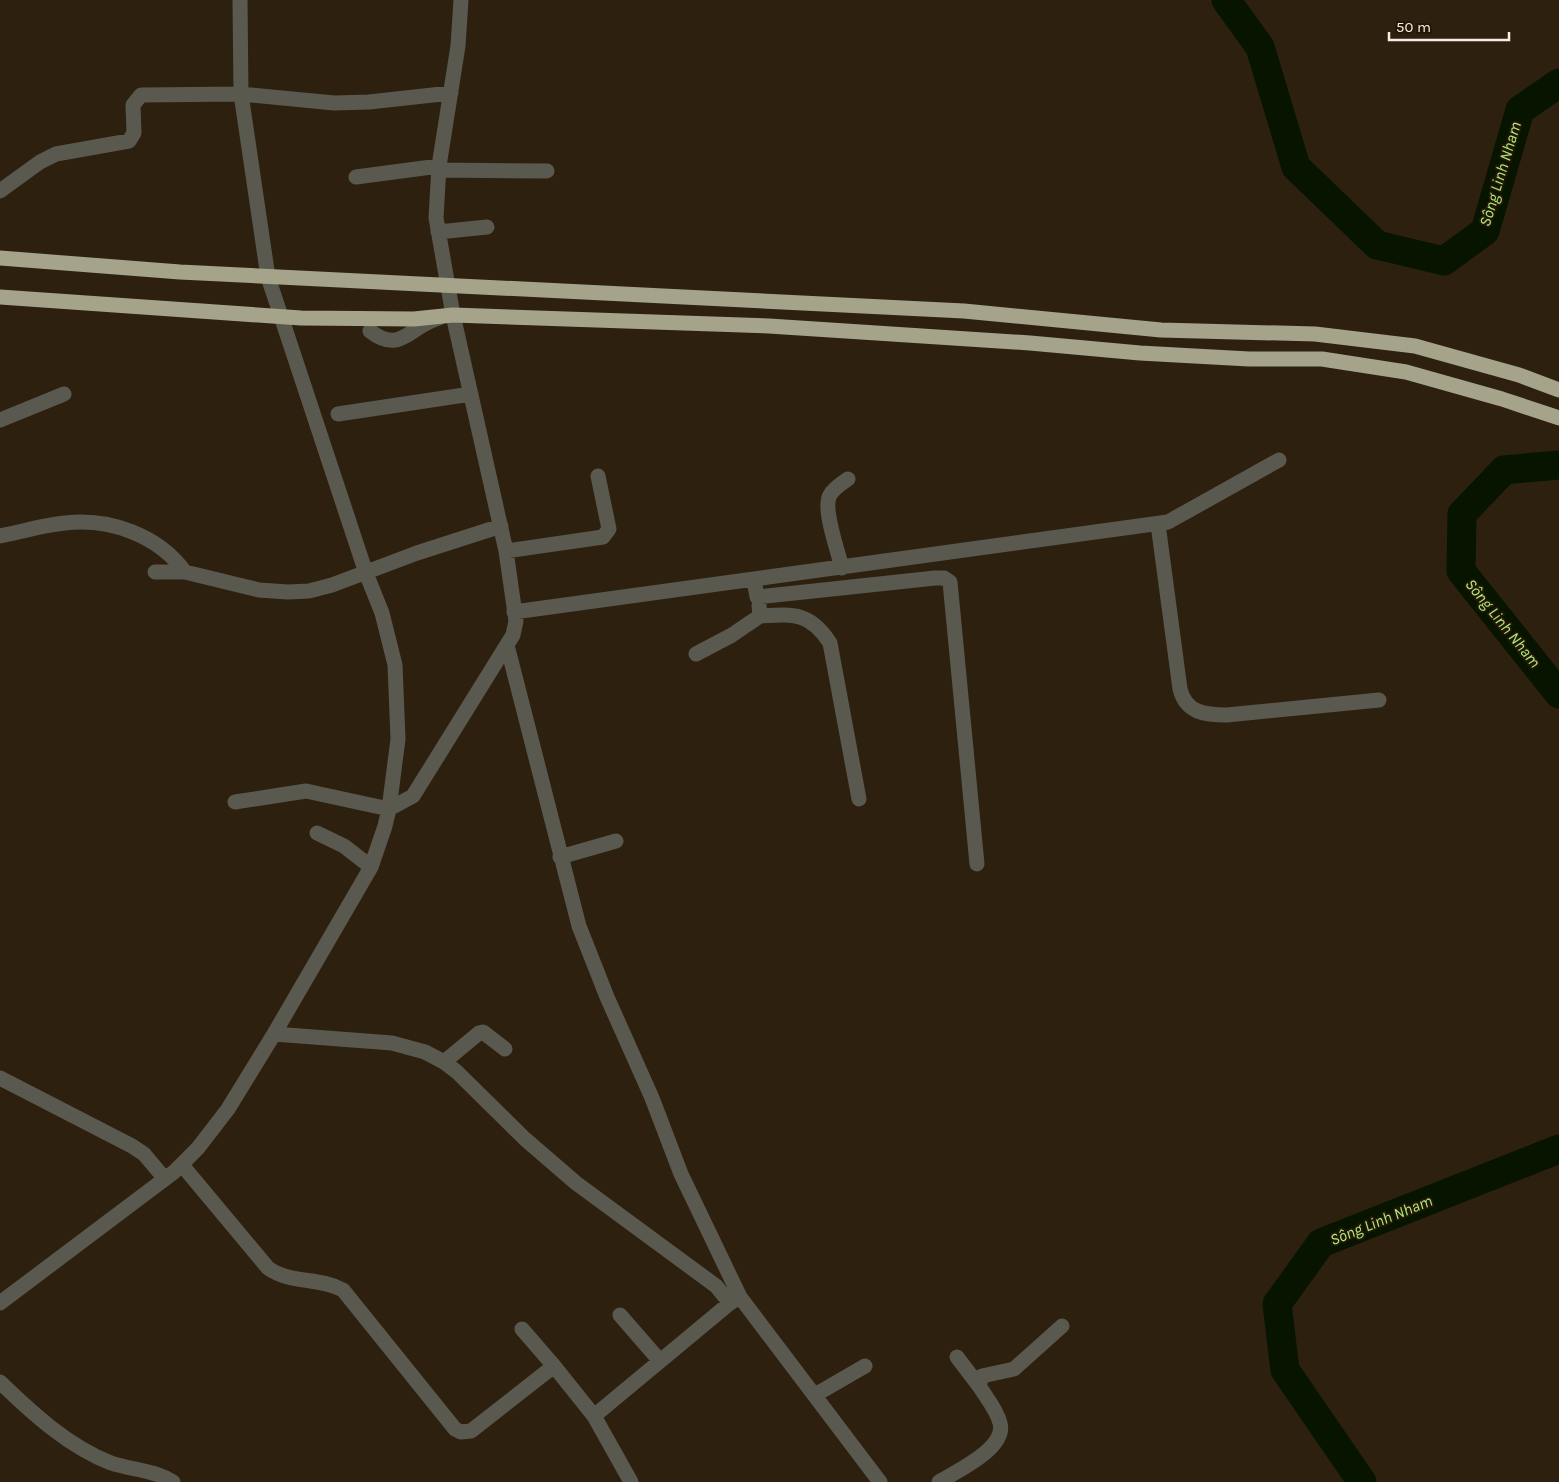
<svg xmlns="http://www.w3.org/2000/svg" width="1559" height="1482" font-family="Karla,sans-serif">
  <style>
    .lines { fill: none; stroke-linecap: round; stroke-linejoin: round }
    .river { stroke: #071400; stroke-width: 29 }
    .minor { stroke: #5a594f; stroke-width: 15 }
    .highway { stroke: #a6a38b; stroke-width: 15 }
    .labels { text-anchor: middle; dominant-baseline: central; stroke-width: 4; stroke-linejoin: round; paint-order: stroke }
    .water-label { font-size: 16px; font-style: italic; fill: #aded7d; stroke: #231706 }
  </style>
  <rect width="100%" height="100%" fill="#2d200f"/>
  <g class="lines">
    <path class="river" d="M 1226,0 L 1260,47 L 1296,167 L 1377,245 L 1444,261 L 1485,231 L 1520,110 L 1559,83
      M 1559,465 L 1504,470 L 1462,514 L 1461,571 L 1559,694
      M 1362,1482 L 1285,1370 L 1277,1304 L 1321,1243 L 1559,1149"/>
    <path class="minor" d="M 438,170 L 547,171
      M 356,177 L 439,166
      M 0,191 L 40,162 L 56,154 L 129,141 L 134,133 L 133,105 L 141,95 L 241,94 L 334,103 L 369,102 L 451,93
      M 438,232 L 487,227
      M 370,331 C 401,355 409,326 439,318
      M 338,414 L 471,394
      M 0,420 L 64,394
      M 1158,524 L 1180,689 C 1186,713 1205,715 1227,715 L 1379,700
      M 0,536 C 21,532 43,525 65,523 C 110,518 158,535 185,572
      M 506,551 L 603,537 L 609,529 L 598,476
      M 842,568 C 838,551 822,508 830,495 C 834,488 842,483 848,479
      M 155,572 L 185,572 L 259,590 L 288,592 L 309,591 L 332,585 L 417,553 L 501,526
      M 754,580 L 757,597 L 935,578 L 944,578 L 950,582 L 977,864
      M 514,612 L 1168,522 L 1279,460
      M 760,616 C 793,614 810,612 830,643 L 859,799
      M 507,645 L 579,926 L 607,997 L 652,1098 L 681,1174 L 740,1297
      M 696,654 L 732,635 L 760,616 L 759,605
      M 235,802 L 306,791 L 389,809 L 413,796 L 513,635 L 516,621 L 506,551 L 453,315 L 436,218 L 439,166 L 458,46 L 461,0
      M 317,833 L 344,846 L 371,867
      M 560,857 L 616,841
      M 274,1034 L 392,1043 L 425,1052 L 444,1062 L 457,1072 L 525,1139 L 576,1183 L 716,1286 L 730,1303 L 740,1297 L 880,1482
      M 444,1062 L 479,1033 L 483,1032 L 505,1049
      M 0,1078 L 132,1146 L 144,1154 L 165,1179
      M 182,1165 L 268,1268 C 290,1284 319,1277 343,1290 L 455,1429 L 461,1432 L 471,1431 L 554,1366 L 594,1416 L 631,1482
      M 0,1303 L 174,1172 L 198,1148 L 228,1109 L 274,1034 L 371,867 L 385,826 L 389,809 L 398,739 L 395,665 L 382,613 L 366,573 L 268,277 L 241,94 L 240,0
      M 620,1315 L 660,1361
      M 522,1329 L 554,1366
      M 957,1357 L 979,1386
      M 0,1382 C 32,1413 69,1447 111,1463 C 132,1470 155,1470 173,1482
      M 815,1395 L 865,1366
      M 594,1416 L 730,1303
      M 939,1482 C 957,1471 1007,1448 1000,1423 C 997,1410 986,1397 979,1386 L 982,1376 L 1014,1369 L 1062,1326"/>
    <path class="highway" d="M 0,258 L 180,272 L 964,311 L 1161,330 L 1315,334 L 1415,346 L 1519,375 L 1559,390
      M 0,297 L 301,318 L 414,319 L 453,315 L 769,326 L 1030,343 L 1140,353 L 1249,359 L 1322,359 L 1406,372 L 1502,399 L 1559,418"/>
  </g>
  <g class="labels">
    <g class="water-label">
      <text transform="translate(1500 174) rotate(-73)">Sông Linh Nham</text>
      <text transform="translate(1503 623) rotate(51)">Sông Linh Nham</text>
      <text transform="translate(1381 1220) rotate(-22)">Sông Linh Nham</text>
    </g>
  </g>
  <path d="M1389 32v8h120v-8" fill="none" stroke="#f7eee3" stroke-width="2.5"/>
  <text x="1396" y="32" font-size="15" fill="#f7eee3" stroke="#231706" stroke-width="4" paint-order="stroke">50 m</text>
</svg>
